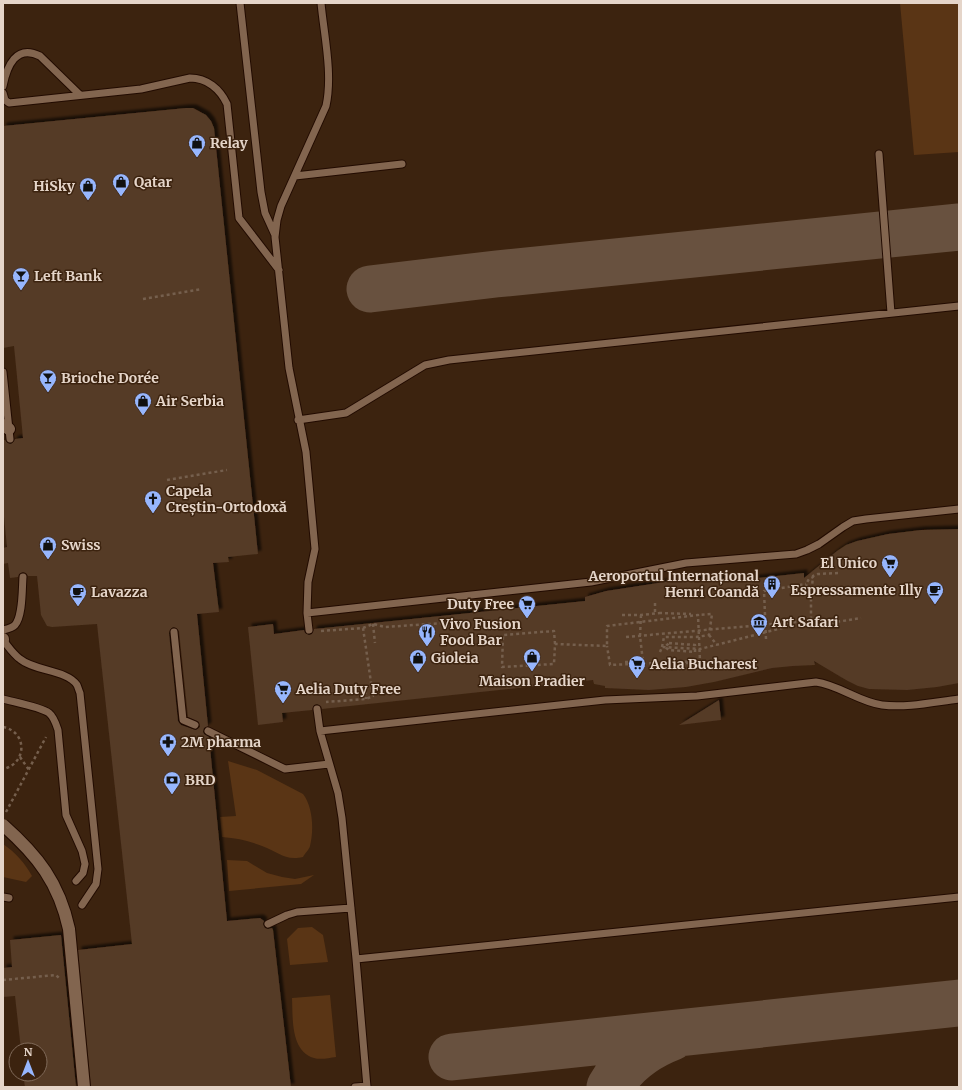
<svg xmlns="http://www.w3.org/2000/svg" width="962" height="1090" font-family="Merriweather,serif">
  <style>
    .green { fill: #5a3515 }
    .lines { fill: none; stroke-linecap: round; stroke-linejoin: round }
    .taxiway { stroke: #68513f; stroke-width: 47 }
    .building { fill: #543a26; fill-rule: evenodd; filter: url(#shadow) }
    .lane-casing { stroke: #220b00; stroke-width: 9 }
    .secondary-casing { stroke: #220b00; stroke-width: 14 }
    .path { stroke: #755f4d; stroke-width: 2.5; stroke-dasharray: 3 3; stroke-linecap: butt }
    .lane { stroke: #82654f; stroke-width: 7 }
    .secondary { stroke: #82654f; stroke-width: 12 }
    .secondary-bridge-casing { stroke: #220b00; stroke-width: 14; stroke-linecap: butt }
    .secondary-bridge { stroke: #82654f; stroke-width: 12 }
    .labels { text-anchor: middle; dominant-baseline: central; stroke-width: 3; stroke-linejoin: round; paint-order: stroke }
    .poi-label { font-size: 14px; font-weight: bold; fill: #e5d5c9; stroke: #3c230f; text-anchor: start }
  </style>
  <defs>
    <filter id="shadow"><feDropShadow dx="3.5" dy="-3.5" stdDeviation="1" flood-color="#0009"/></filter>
  </defs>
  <rect width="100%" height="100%" fill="#3c230f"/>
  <path class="green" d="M 900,3 L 959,3 L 959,152 L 914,155 Z
    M 228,761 L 257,770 L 303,794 C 313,807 314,830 310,846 C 309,850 305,853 303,857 C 284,861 279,852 262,846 C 249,841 237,838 222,837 L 220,817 L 236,816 Z
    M 3,844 C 15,852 25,863 32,876 L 26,882 L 3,877 Z
    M 227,860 L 247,861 L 267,873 L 282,877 L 295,879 L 314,875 L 301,884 L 229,891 Z
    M 312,927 L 323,935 L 328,962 L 290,965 L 287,939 L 298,928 Z
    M 330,995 L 336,1057 C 329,1058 320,1060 314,1058 C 290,1051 293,1017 292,998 Z"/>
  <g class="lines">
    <path class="taxiway" d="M 370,289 L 496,274 L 959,227
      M 452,1057 L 959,1003
      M 610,1087 C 624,1063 646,1047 672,1037"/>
  </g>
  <path class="building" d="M 186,108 L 193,108 L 206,115 L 211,121 L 214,128 L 258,554 L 228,557 L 229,562 L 213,563 L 219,612 L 197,614 L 208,726 L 204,728 L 203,732 L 204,734 L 209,737 L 227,921 L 260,918 L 264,921 L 263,924 L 265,928 L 268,929 L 272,928 L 273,930 L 291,1087 L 91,1087 L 78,950 L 132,944 L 97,624 L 52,627 L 47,626 L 41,615 L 37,576 L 28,576 L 26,573 L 23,572 L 19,574 L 18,577 L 10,578 L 8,563 L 3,564 L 3,548 L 7,547 L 4,517 L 3,517 L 3,440 L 5,440 L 8,443 L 11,444 L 14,441 L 15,439 L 23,438 L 14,346 L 3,348 L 3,126 ZM 173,627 L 176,628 L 179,631 L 188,717 L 199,722 L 200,727 L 196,730 L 181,725 L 178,721 L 169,633 L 170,630 Z
    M 959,529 L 959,683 L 937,687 L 907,690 L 869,689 L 858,686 L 846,680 L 814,661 L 815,665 L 793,666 L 772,668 L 714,682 L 686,687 L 649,690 L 605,688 L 605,686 L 594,684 L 593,680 L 322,709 L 321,706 L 317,704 L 314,705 L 312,710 L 282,713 L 283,722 L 258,725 L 248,627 L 273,624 L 274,634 L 304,630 L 305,633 L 309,635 L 312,634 L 314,629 L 585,601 L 585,597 L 606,591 L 684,579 L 758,578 L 804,573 L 804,578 L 837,551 L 846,545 L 857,541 L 888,534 L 921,530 Z
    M 719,700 L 721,720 L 679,725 Z
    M 61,935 L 76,1087 L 25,1087 L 23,1074 L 40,1074 L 40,1050 L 21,1050 L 15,996 L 3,997 L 3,968 L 12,967 L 10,940 Z"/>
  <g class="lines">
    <g class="lane-casing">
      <path id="lane" d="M 240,3 L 261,192 L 265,213 L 275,235
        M 3,86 C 7,66 16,44 40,56 L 80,95
        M 3,93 L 5,100 L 9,103 L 141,89 L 190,78 C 207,78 220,89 227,104 L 239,218 L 279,270
        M 879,154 L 891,313
        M 295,176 L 402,164
        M 3,372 L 10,439
        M 298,420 L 346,413 L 425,365 L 449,360 L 959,306
        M 307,613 L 591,582 L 686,563 L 796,554 L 807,550 L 819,544 L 843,527 L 853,521 L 866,519 L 959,509
        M 3,630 C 7,629 12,628 15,625 C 23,616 22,589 23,577
        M 309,630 L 307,613 L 308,582 L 315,549 L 306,452 L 289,368 L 275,237 L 277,220 L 281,206 L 326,106 C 333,74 324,35 321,3
        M 174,632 L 183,720 L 195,725
        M 3,640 C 8,646 13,654 20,659 C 34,671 67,670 77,685 C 78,687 79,691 80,693 L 98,869 L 96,884 L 82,905
        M 3,699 C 14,702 41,707 49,713 C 54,717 56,724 58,730 L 66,815 L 82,851 L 85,864 L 83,873 L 76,881
        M 317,709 L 320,731 L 338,793 L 342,818 L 356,959 L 367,1087
        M 208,731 L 285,769 L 329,764
        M 320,731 L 605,700 L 697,696 L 816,682 C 839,685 859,702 882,705 C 907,708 934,702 959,699
        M 3,897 L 9,898
        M 268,924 L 287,915 L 297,912 L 351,908
        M 356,959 L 959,897
        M 355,1087 L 367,1086"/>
    </g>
    <g class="secondary-casing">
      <path id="secondary" d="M 3,425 L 9,429
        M 3,639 L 3,640"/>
    </g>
    <path class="path" d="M 143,299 L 202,289
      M 167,480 L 227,470
      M 838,573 L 818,574 L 813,576 L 811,598 L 811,626 L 861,618
      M 810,599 L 806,584 L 809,579 L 813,577
      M 655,603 L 655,613
      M 659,613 L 691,614
      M 622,615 L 641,615 L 660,613
      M 641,615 L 640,636 L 643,662
      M 373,624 L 375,643
      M 363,628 L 373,624 L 385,627 L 459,622
      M 321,631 L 363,628 L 373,696 L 366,699 L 326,702
      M 709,635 L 717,645
      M 626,637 L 818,620
      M 766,639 L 764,591 L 806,584
      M 669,643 L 695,645 L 695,652 L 669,650 L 665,647 Z
      M 555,644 L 554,631 L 503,635 L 502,667 L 554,664 L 555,644 L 607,646 L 607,626 L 698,615 L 700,661 L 610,665 L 607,646
      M 662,647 L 664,637 L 696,637 L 709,635 L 712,614 L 698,615
      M 660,652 L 662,647 L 700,649 L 798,624
      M 625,662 L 639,662
      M 686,663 L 700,663 L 699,660
      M 365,685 L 366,699
      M 3,727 C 28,732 27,764 3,769
      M 20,757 L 29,770
      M 6,812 L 46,737
      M 3,980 L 56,975 L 59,978"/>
    <use href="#lane" class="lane"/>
    <use href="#secondary" class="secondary"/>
    <g class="secondary-bridge-casing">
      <path id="secondary-bridge" d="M 3,825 C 38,856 59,883 69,929 L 84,1087"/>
    </g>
    <use href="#secondary-bridge" class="secondary-bridge"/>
  </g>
  <defs>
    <g id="shop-pin" transform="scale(0.9)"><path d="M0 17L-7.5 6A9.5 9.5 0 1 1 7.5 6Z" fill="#97b6fd" stroke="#3c230f"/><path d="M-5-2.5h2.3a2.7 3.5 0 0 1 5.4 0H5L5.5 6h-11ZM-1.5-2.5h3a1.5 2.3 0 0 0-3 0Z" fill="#111"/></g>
    <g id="bar-pin" transform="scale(0.9)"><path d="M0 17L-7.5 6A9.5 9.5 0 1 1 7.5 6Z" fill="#97b6fd" stroke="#3c230f"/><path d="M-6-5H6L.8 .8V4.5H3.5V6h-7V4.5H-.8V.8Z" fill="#111"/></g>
    <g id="church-pin" transform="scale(0.9)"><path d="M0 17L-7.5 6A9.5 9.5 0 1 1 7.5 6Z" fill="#97b6fd" stroke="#3c230f"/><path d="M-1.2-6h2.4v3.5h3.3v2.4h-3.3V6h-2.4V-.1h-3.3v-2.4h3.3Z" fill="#111"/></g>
    <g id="supermarket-pin" transform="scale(0.9)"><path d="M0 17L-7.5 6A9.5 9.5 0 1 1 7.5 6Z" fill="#97b6fd" stroke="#3c230f"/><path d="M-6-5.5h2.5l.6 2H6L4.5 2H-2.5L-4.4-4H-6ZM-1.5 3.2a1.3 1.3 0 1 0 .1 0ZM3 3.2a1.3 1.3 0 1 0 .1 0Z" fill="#111"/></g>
    <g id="building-pin" transform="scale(0.9)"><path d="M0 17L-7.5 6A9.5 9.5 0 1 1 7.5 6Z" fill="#97b6fd" stroke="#3c230f"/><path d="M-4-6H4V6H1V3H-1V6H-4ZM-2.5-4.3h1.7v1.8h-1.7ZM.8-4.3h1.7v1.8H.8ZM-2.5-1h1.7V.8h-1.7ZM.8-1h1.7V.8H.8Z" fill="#111"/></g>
    <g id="cafe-pin" transform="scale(0.9)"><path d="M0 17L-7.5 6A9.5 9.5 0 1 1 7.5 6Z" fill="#97b6fd" stroke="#3c230f"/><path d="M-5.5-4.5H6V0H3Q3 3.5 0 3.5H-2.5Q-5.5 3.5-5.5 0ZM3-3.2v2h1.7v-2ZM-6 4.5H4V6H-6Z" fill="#111"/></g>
    <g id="museum-pin" transform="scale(0.9)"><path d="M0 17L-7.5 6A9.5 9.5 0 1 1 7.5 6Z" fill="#97b6fd" stroke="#3c230f"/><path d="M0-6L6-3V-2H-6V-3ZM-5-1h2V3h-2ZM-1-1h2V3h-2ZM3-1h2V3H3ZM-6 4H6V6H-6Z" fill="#111"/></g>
    <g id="restaurant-pin" transform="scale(0.9)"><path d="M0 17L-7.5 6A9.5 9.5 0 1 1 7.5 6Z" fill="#97b6fd" stroke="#3c230f"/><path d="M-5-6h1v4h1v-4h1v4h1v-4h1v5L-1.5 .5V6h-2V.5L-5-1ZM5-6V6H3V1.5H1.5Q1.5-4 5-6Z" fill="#111"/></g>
    <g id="pharmacy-pin" transform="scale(0.9)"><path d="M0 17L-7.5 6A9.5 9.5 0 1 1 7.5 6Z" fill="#97b6fd" stroke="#3c230f"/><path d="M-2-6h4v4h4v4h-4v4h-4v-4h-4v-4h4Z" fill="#111"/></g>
    <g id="bank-pin" transform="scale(0.9)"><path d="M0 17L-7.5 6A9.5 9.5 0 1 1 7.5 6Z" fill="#97b6fd" stroke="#3c230f"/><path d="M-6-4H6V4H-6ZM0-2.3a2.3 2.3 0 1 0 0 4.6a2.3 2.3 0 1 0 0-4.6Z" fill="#111"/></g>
  </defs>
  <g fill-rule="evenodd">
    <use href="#shop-pin" x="197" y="143"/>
    <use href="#shop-pin" x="121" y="182"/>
    <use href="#shop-pin" x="88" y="186"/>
    <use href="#bar-pin" x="21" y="276"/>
    <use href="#bar-pin" x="48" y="378"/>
    <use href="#shop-pin" x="143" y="401"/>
    <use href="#church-pin" x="153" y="499"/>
    <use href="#shop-pin" x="48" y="545"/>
    <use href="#supermarket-pin" x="890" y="563"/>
    <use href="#building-pin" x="772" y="584"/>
    <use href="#cafe-pin" x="935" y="590"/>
    <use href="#cafe-pin" x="78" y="592"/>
    <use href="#supermarket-pin" x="527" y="604"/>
    <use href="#museum-pin" x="759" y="622"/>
    <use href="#restaurant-pin" x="427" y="632"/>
    <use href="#shop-pin" x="532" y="657"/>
    <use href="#shop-pin" x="418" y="658"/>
    <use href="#supermarket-pin" x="637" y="664"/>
    <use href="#supermarket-pin" x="283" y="689"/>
    <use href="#pharmacy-pin" x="168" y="742"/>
    <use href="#bank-pin" x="172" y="780"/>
  </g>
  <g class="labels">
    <g class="poi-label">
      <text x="210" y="143">Relay</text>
      <text x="134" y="182">Qatar</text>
      <text x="75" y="186" text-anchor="end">HiSky</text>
      <text x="34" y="276">Left Bank</text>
      <text x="61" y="378">Brioche Dorée</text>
      <text x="156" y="401">Air Serbia</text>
      <text x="166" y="491">Capela<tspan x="166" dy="16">Creștin-Ortodoxă</tspan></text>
      <text x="61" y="545">Swiss</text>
      <text x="877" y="563" text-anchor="end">El Unico</text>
      <text x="759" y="576" text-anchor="end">Aeroportul Internațional<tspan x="759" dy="16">Henri Coandă</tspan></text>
      <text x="922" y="590" text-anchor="end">Espressamente Illy</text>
      <text x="91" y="592">Lavazza</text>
      <text x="514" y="604" text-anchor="end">Duty Free</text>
      <text x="772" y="622">Art Safari</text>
      <text x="440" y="624">Vivo Fusion<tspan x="440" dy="16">Food Bar</tspan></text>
      <text x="431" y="658">Gioleia</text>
      <text x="650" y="664">Aelia Bucharest</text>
      <text x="532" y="681" text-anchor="middle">Maison Pradier</text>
      <text x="296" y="689">Aelia Duty Free</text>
      <text x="181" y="742">2M pharma</text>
      <text x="185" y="780">BRD</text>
    </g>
  </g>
  <rect width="962" height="1090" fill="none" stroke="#e5d5c9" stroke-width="8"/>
  <g transform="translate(28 1062)"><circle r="19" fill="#3c230f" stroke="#806a59"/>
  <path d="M0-3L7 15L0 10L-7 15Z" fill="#97b6fd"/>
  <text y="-6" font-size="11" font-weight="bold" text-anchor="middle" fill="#e5d5c9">N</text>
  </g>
</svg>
